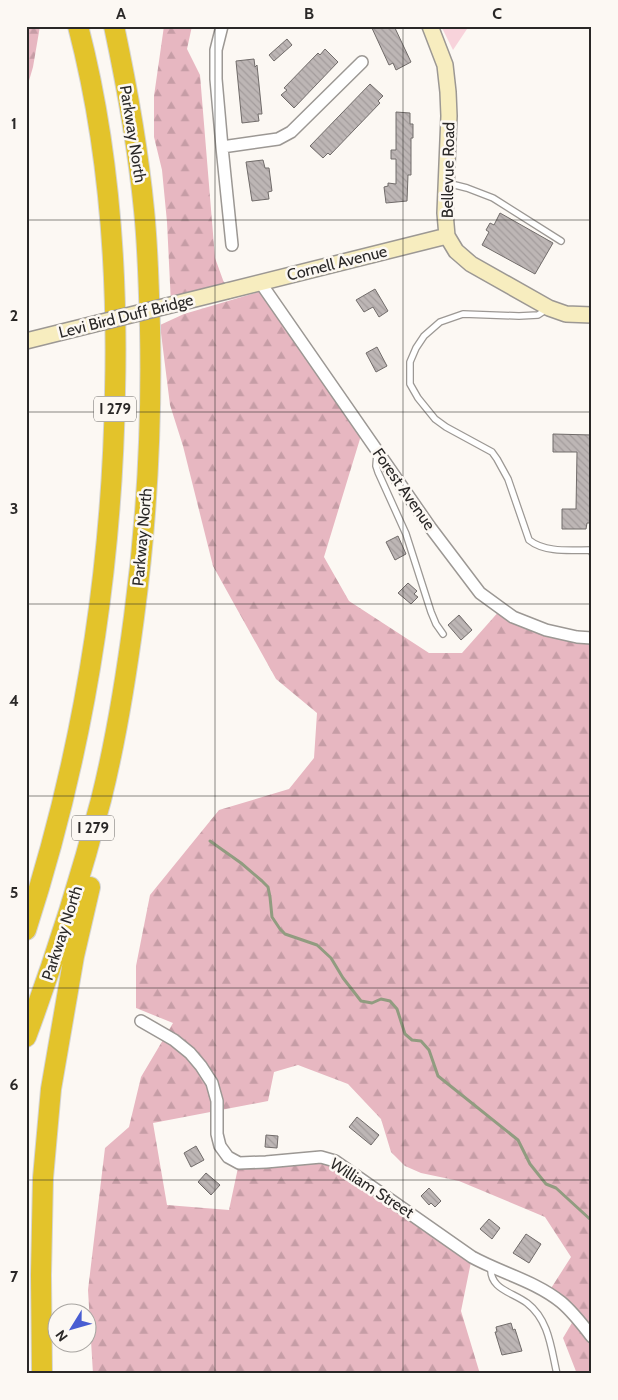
<svg xmlns="http://www.w3.org/2000/svg" width="618" height="1400" font-family="Cabin,sans-serif">
  <style>
    .forest { fill: url(#forest-firs) }
    .park { fill: #f8d3db }
    .lines { fill: none; stroke-linecap: round; stroke-linejoin: round }
    .stream { stroke: #919c80; stroke-width: 3 }
    .building { fill: url(#building-back-hatch); stroke: #716c6a }
    .lane-casing { stroke: #9c9894; stroke-width: 8 }
    .street-casing { stroke: #9c9894; stroke-width: 14 }
    .secondary-casing { stroke: #9c9894; stroke-width: 18 }
    .highway-casing { stroke: #d4d4d4; stroke-width: 22 }
    .lane { stroke: #fff; stroke-width: 5.5 }
    .street { stroke: #fff; stroke-width: 11 }
    .secondary { stroke: #f7edbf; stroke-width: 15 }
    .highway { stroke: #e3c32b; stroke-width: 20 }
    .secondary-bridge-casing { stroke: #9c9894; stroke-width: 18; stroke-linecap: butt }
    .secondary-bridge { stroke: #f7edbf; stroke-width: 15 }
    .grid { fill: none; stroke: #2a2827; stroke-width: 1; stroke-opacity: 0.55 }
    .labels { text-anchor: middle; dominant-baseline: central; stroke-width: 5; stroke-linejoin: round; paint-order: stroke }
    .shield { fill: #fcf8f3; stroke: #696664; stroke-width: 1 }
    .shield-label { font-size: 15px; font-weight: bold; fill: #2a2827 }
    .street-label { font-size: 16px; fill: #2a2827; stroke: #fcf8f3 }
    .neatline { fill: none; stroke: #2a2827; stroke-width: 2 }
    .grid-label { font-size: 16px; text-anchor: middle; font-weight: bold; fill: #2a2827 }
  </style>
  <defs>
    <pattern id="forest-firs" width="22" height="20" patternUnits="userSpaceOnUse" patternTransform="scale(1.25)"><rect width="22" height="20" fill="#e7b7c1"/><path d="M5 1l3.5 6h-7zM16 11l3.5 6h-7z" fill="#c69da6"/></pattern>
    <pattern id="building-back-hatch" width="6" height="6" patternUnits="userSpaceOnUse" patternTransform="scale(1.25)"><rect width="6" height="6" fill="#bdb6b5"/><path d="M-1 5l2 2M0 0l6 6M5-1l2 2" fill="none" stroke="#a39c9c"/></pattern>
  </defs>
  <rect width="100%" height="100%" fill="#fcf8f3"/>
  <path class="forest" d="M 26,26 L 40,26 L 33,67 L 26,91 Z
    M 164,26 L 192,26 L 187,49 L 200,75 L 215,258 L 227,291 L 171,304 L 167,222 L 162,170 L 154,137 L 154,96 Z
    M 265,290 L 363,429 L 324,557 L 349,601 L 429,653 L 462,653 L 501,609 L 513,617 L 592,638 L 592,1374 L 577,1374 L 563,1338 L 576,1316 L 548,1293 L 571,1257 L 545,1217 L 459,1181 L 421,1173 L 405,1166 L 391,1152 L 381,1119 L 348,1084 L 298,1065 L 274,1072 L 268,1101 L 153,1123 L 167,1205 L 229,1210 L 239,1163 L 321,1157 L 472,1257 L 461,1311 L 480,1374 L 93,1374 L 88,1290 L 105,1148 L 129,1127 L 141,1077 L 173,1023 L 136,1008 L 136,966 L 150,895 L 219,810 L 289,789 L 314,758 L 317,713 L 276,679 L 213,566 L 183,446 L 170,405 L 160,325 L 184,314 Z"/>
  <path class="park" d="M 441,26 L 469,26 L 453,50 Z"/>
  <g class="lines">
    <path class="stream" d="M 210,841 L 241,863 L 262,881 L 268,887 L 270,897 L 272,917 L 280,929 L 285,934 L 317,945 L 331,958 L 343,978 L 361,1001 L 372,1003 L 381,999 L 390,1001 L 397,1009 L 405,1034 L 412,1040 L 421,1041 L 429,1050 L 438,1076 L 518,1140 L 530,1164 L 546,1184 L 556,1188 L 592,1221"/>
  </g>
  <path class="building" d="M 371,26 L 394,26 L 411,62 L 396,70 L 393,63 L 389,65 Z
    M 287,39 L 292,45 L 274,61 L 269,55 Z
    M 325,49 L 338,62 L 294,108 L 281,95 L 287,90 L 284,88 L 318,53 L 320,55 Z
    M 254,59 L 255,67 L 257,65 L 262,114 L 258,114 L 259,121 L 242,123 L 236,61 Z
    M 370,84 L 383,96 L 378,101 L 380,103 L 330,155 L 328,153 L 323,158 L 310,146 Z
    M 396,112 L 410,113 L 410,124 L 413,124 L 413,138 L 411,138 L 411,175 L 408,175 L 407,201 L 386,203 L 384,187 L 388,186 L 388,183 L 396,184 L 396,159 L 391,159 L 391,150 L 396,150 Z
    M 263,160 L 265,168 L 269,168 L 272,191 L 268,192 L 269,199 L 252,201 L 246,162 Z
    M 500,213 L 553,243 L 535,274 L 482,245 L 489,232 L 486,230 L 490,223 L 494,225 Z
    M 375,289 L 388,311 L 379,317 L 373,307 L 364,312 L 356,300 Z
    M 377,347 L 387,366 L 376,372 L 366,353 Z
    M 553,434 L 592,435 L 592,523 L 587,523 L 586,529 L 562,529 L 562,509 L 576,509 L 577,452 L 553,452 Z
    M 398,536 L 406,554 L 395,560 L 386,542 Z
    M 408,583 L 417,591 L 414,594 L 418,597 L 411,604 L 398,593 Z
    M 459,615 L 472,630 L 461,640 L 448,625 Z
    M 357,1117 L 379,1135 L 371,1145 L 349,1127 Z
    M 266,1135 L 278,1136 L 277,1148 L 265,1147 Z
    M 196,1146 L 204,1160 L 191,1167 L 184,1153 Z
    M 206,1173 L 220,1185 L 211,1195 L 198,1182 Z
    M 429,1188 L 441,1201 L 435,1207 L 431,1203 L 429,1205 L 421,1196 Z
    M 489,1219 L 500,1228 L 492,1239 L 480,1229 Z
    M 526,1234 L 541,1244 L 529,1263 L 513,1253 Z
    M 511,1323 L 513,1330 L 515,1329 L 522,1351 L 502,1355 L 495,1332 L 497,1332 L 496,1327 Z"/>
  <g class="lines">
    <g class="lane-casing">
      <path id="lane" d="M 447,183 L 467,188 L 493,198 L 561,241
        M 547,309 L 538,315 L 519,316 L 463,314 L 440,322 L 424,336 L 416,348 L 410,362 L 410,384 L 418,398 L 435,419 L 446,427 L 492,452 L 497,459 L 508,479 L 529,540 C 545,553 571,550 591,550 L 592,553
        M 377,453 L 376,466 L 378,472 L 406,534 L 431,612 L 436,624 L 443,634
        M 491,1267 C 489,1289 512,1292 527,1303 C 549,1320 551,1348 557,1374"/>
    </g>
    <g class="street-casing">
      <path id="street" d="M 222,26 L 216,50 L 216,79 L 222,147 L 232,245
        M 222,147 L 278,139 L 291,132 L 362,62
        M 260,282 L 430,527 L 480,593 L 513,617 L 546,630 L 577,637 L 592,638
        M 141,1021 L 174,1040 L 190,1053 L 201,1066 L 212,1083 L 217,1101 L 217,1134 L 220,1146 L 228,1157 L 239,1163 L 266,1162 L 321,1157 L 335,1161 L 472,1257 C 501,1273 535,1281 561,1302 C 573,1312 582,1324 592,1337"/>
    </g>
    <g class="secondary-casing">
      <path id="secondary" d="M 430,26 L 445,65 L 448,92 L 449,116 L 445,213 L 447,236 L 456,251 L 471,264 L 549,308 L 566,314 L 592,315
        M 227,291 L 447,236"/>
    </g>
    <g class="highway-casing">
      <path id="highway" d="M 26,930 C 83,754 112,577 115,392 C 118,269 109,145 78,26
        M 26,1037 C 55,959 80,880 101,800 C 116,740 126,678 134,617 C 147,521 152,425 150,328 C 149,289 148,249 144,210 C 138,148 127,87 114,26
        M 42,1374 L 41,1275 L 43,1178 L 51,1089 L 74,956 L 90,887"/>
    </g>
    <use href="#lane" class="lane"/>
    <use href="#street" class="street"/>
    <use href="#secondary" class="secondary"/>
    <use href="#highway" class="highway"/>
    <g class="secondary-bridge-casing">
      <path id="secondary-bridge" d="M 26,341 L 227,291"/>
    </g>
    <use href="#secondary-bridge" class="secondary-bridge"/>
  </g>
  <path class="grid" d="M 215,26 L 215,1374M 403,26 L 403,1374M 26,220 L 592,220M 26,412 L 592,412M 26,604 L 592,604M 26,796 L 592,796M 26,988 L 592,988M 26,1180 L 592,1180"/>
  <g class="labels">
    <g class="shield">
      <rect x="94" y="396.5" width="42" height="25" rx="4"/>
      <rect x="72" y="815.5" width="42" height="25" rx="4"/>
    </g>
    <g class="shield-label">
      <text x="115" y="409">I 279</text>
      <text x="93" y="828">I 279</text>
    </g>
    <g class="street-label">
      <text transform="translate(133 134) rotate(81)">Parkway North</text>
      <text transform="translate(448 170) rotate(-89)">Bellevue Road</text>
      <text transform="translate(337 263) rotate(-14)">Cornell Avenue</text>
      <text transform="translate(126 316) rotate(-14)">Levi Bird Duff Bridge</text>
      <text transform="translate(404 489) rotate(55)">Forest Avenue</text>
      <text transform="translate(142 537) rotate(-85)">Parkway North</text>
      <text transform="translate(62 933) rotate(-72)">Parkway North</text>
      <text transform="translate(372 1188) rotate(33)">William Street</text>
    </g>
  </g>
  <rect width="618" height="1400" fill="none" stroke="#fcf8f3" stroke-width="55"/>
  <g transform="translate(72 1328) rotate(233)"><circle r="24" fill="#fcf8f3" stroke="#a8a5a1"/>
  <path d="M0-4L9 19L0 12L-9 19Z" fill="#495dd2"/>
  <text y="-8" font-size="14" font-weight="bold" text-anchor="middle" fill="#2a2827">N</text>
  </g>
  <rect x="28" y="28" width="562" height="1344" class="neatline"/>
  <g class="grid-label">
    <text x="121" y="19">A</text>
    <text x="309" y="19">B</text>
    <text x="497" y="19">C</text>
    <text x="14" y="129">1</text>
    <text x="14" y="321">2</text>
    <text x="14" y="514">3</text>
    <text x="14" y="706">4</text>
    <text x="14" y="898">5</text>
    <text x="14" y="1090">6</text>
    <text x="14" y="1282">7</text>
  </g>
</svg>
